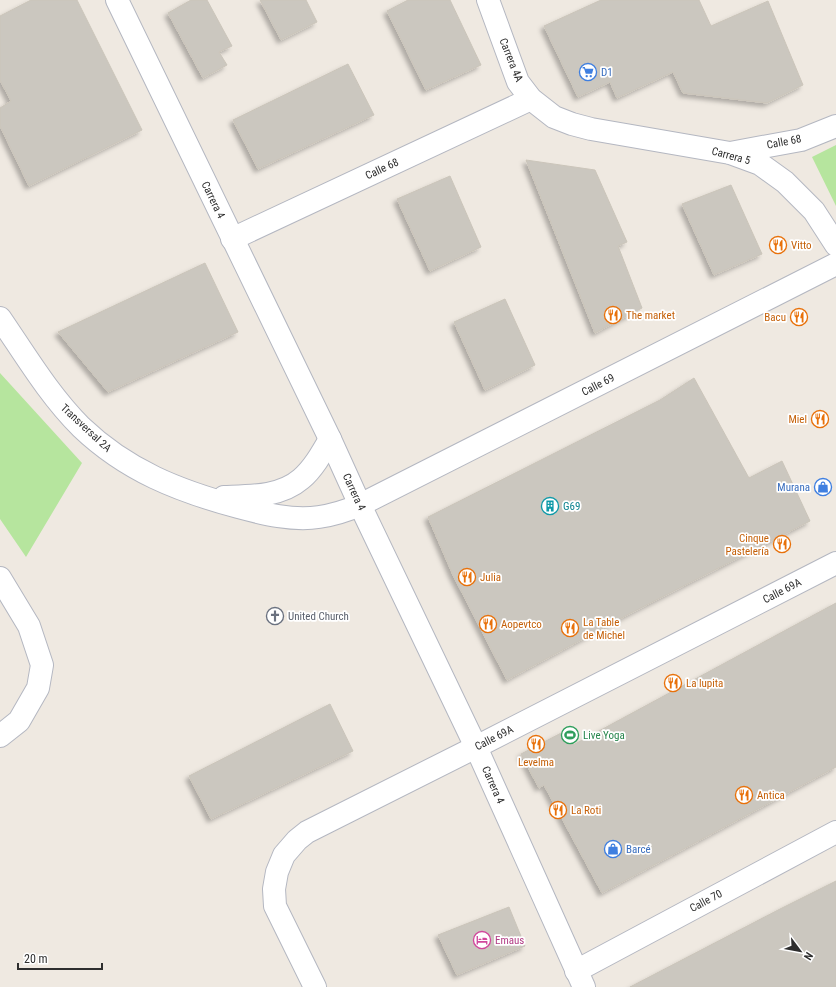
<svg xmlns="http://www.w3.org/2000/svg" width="836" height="987" font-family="'Roboto Condensed',sans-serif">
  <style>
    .green { fill: #b6e59e }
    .building { fill: #cbc7bf; stroke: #cbc5ba; filter: url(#shadow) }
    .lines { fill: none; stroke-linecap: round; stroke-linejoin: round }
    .minor-casing { stroke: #b4b7c1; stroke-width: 24 }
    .tertiary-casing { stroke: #b4b7c1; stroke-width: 24 }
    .minor { stroke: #fff; stroke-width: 22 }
    .tertiary { stroke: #fff; stroke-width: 22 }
    .labels { text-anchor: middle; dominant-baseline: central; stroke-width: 3.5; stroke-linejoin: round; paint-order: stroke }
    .street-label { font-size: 11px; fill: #2e2e2e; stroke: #fff }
    .shop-label { font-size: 11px; fill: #366cbe; stroke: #fff; text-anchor: start }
    .food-label { font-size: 11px; fill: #c56008; stroke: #fff; text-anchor: start }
    .culture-label { font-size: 11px; fill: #0d838f; stroke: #fff; text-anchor: start }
    .worship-label { font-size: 11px; fill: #5b616d; stroke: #fff; text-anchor: start }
    .leisure-label { font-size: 11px; fill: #27864d; stroke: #fff; text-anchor: start }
    .hotel-label { font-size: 11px; fill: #b23c85; stroke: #fff; text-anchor: start }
  </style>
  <defs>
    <filter id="shadow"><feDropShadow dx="-3.5" dy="3.5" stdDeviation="2" flood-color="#0004"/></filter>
  </defs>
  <rect width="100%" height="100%" fill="#efe9e1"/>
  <path class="green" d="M 836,145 L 836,206 L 812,157 Z
    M 0,373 L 82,463 L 26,557 L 0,519 Z"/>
  <path class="building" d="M 31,0 L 77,0 L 142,130 L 29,186 L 0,126 L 0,108 L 11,101 L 0,80 L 0,16 Z
    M 191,0 L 207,0 L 232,46 L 219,52 L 227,65 L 203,78 L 168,13 Z
    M 260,0 L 306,0 L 317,22 L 281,40 Z
    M 408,0 L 450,0 L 481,65 L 426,90 L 387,11 Z
    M 601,0 L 699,0 L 711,26 L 768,1 L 803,85 L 767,103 L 683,93 L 673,72 L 617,98 L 610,82 L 578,97 L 544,26 Z
    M 348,64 L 374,115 L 258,169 L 233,120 Z
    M 526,160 L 595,170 L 627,242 L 618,246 L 642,308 L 595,333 Z
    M 450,176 L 481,247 L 430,271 L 397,199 Z
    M 731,185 L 762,254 L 714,275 L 682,204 Z
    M 205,263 L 238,332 L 108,392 L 58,332 Z
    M 505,299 L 535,365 L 485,390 L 454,322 Z
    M 694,378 L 749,478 L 782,461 L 810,521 L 629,614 L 507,680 L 453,575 L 428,517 L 660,400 Z
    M 836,603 L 836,767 L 602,893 L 544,785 L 539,788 L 521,754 L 565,731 L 573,745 Z
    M 330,704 L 353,751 L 211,819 L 189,776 Z
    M 836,881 L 836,987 L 630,987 L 780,909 Z
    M 509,907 L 525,946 L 457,975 L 438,935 Z"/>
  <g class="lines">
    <g class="minor-casing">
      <path id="minor" d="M 730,153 L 801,140 L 836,126
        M 232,239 L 531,99
        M 0,318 C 26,356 49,395 81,427 C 127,471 179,491 238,507 C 264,514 293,521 319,517 C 333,515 346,511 360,505 L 836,264
        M 224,497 C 250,496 280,497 301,479 C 313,469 322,453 330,439
        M 0,578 L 29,626 L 42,665 L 38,688 L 19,721 L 0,736
        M 576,971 L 836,832
        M 315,987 L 275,906 L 274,889 L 277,872 L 284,855 L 297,840 L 307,832 L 476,747 L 836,563"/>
    </g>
    <g class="tertiary-casing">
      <path id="tertiary" d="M 117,0 L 330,439 L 360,505 L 476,747 L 584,987
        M 488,0 L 518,82 L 531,99 L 554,117 L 572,124 L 591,129 L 730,153 L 760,164 L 785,182 L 814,211 L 836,245"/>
    </g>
    <use href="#minor" class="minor"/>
    <use href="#tertiary" class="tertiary"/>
  </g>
  <defs>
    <g id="supermarket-ring" transform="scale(0.9)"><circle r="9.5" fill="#fff" stroke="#3f7fe0" stroke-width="1.5"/><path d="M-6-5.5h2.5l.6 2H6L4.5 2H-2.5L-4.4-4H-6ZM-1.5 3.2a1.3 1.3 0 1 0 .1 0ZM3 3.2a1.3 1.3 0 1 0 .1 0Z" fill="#3f7fe0"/></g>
    <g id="restaurant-ring" transform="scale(0.9)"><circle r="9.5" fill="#fff" stroke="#e8710a" stroke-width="1.5"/><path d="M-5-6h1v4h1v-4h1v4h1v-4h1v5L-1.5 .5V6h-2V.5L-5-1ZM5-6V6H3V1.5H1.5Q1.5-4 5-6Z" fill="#e8710a"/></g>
    <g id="shop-ring" transform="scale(0.9)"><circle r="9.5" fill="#fff" stroke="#3f7fe0" stroke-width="1.5"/><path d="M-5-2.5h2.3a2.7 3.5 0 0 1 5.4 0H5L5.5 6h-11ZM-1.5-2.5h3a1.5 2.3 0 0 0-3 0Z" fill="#3f7fe0"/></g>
    <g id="building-ring" transform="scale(0.9)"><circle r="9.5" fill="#fff" stroke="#0f9aa8" stroke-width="1.5"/><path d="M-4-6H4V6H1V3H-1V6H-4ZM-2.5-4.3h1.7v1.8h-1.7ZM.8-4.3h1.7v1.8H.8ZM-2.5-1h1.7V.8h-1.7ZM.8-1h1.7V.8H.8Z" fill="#0f9aa8"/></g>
    <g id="church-ring" transform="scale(0.9)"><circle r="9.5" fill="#fff" stroke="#6b7280" stroke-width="1.5"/><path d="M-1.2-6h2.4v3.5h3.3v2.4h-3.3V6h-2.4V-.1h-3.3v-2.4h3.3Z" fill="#6b7280"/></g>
    <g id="stadium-ring" transform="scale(0.9)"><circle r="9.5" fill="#fff" stroke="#2e9e5b" stroke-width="1.5"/><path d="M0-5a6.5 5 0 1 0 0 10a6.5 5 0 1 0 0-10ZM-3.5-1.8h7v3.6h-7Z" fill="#2e9e5b"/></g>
    <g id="hotel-ring" transform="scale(0.9)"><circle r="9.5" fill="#fff" stroke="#d1479c" stroke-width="1.5"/><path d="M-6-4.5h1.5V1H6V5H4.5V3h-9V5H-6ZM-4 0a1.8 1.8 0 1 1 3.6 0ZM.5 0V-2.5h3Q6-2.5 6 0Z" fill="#d1479c"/></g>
  </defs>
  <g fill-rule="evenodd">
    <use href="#supermarket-ring" x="588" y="72"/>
    <use href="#restaurant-ring" x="778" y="245"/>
    <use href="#restaurant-ring" x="613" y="315"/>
    <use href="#restaurant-ring" x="799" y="317"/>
    <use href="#restaurant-ring" x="820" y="419"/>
    <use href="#shop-ring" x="823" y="487"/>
    <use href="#building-ring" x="550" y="506"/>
    <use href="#restaurant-ring" x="782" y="544"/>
    <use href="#restaurant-ring" x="467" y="577"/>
    <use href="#church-ring" x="275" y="616"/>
    <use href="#restaurant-ring" x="488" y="624"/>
    <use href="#restaurant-ring" x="570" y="628"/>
    <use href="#restaurant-ring" x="673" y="683"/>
    <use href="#stadium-ring" x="570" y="735"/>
    <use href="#restaurant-ring" x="536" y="744"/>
    <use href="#restaurant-ring" x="744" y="795"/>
    <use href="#restaurant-ring" x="558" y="810"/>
    <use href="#shop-ring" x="613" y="849"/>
    <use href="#hotel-ring" x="482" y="940"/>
  </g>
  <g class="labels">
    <g class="street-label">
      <text transform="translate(511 60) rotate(68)">Carrera 4A</text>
      <text transform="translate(784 142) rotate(-11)">Calle 68</text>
      <text transform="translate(731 156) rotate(15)">Carrera 5</text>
      <text transform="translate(382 169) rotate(-25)">Calle 68</text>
      <text transform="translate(213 200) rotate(64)">Carrera 4</text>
      <text transform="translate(598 385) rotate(-27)">Calle 69</text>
      <text transform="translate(86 428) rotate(43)">Transversal 2A</text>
      <text transform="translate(354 492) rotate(65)">Carrera 4</text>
      <text transform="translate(782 591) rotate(-27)">Calle 69A</text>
      <text transform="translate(494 738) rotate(-27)">Calle 69A</text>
      <text transform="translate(493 785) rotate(66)">Carrera 4</text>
      <text transform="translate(706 901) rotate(-28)">Calle 70</text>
    </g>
    <g class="shop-label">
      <text x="601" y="72">D1</text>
      <text x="810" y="487" text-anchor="end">Murana</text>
      <text x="626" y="849">Barcé</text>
    </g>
    <g class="food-label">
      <text x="791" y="245">Vitto</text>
      <text x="626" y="315">The market</text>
      <text x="786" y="317" text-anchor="end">Bacu</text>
      <text x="807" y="419" text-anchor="end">Miel</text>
      <text x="769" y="538" text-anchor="end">Cinque<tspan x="769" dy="13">Pastelería</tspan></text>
      <text x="480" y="577">Julia</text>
      <text x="583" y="622">La Table<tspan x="583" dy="13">de Michel</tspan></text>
      <text x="501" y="624">Aopevtco</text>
      <text x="686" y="683">La lupita</text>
      <text x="536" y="762" text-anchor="middle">Levelma</text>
      <text x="757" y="795">Antica</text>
      <text x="571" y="810">La Roti</text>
    </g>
    <g class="culture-label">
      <text x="563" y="506">G69</text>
    </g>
    <g class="worship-label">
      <text x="288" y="616">United Church</text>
    </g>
    <g class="leisure-label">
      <text x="583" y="735">Live Yoga</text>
    </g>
    <g class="hotel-label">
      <text x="495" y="940">Emaus</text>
    </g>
  </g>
  <g transform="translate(800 951) rotate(122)" stroke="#ffffff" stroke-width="3" paint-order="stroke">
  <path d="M0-3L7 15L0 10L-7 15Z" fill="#2e2e2e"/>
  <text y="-6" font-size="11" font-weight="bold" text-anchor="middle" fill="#2e2e2e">N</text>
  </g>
  <path d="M18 963v6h84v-6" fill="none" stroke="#2e2e2e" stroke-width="2"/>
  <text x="24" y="963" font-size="12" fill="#2e2e2e" stroke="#ffffff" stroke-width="3" paint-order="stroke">20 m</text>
</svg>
